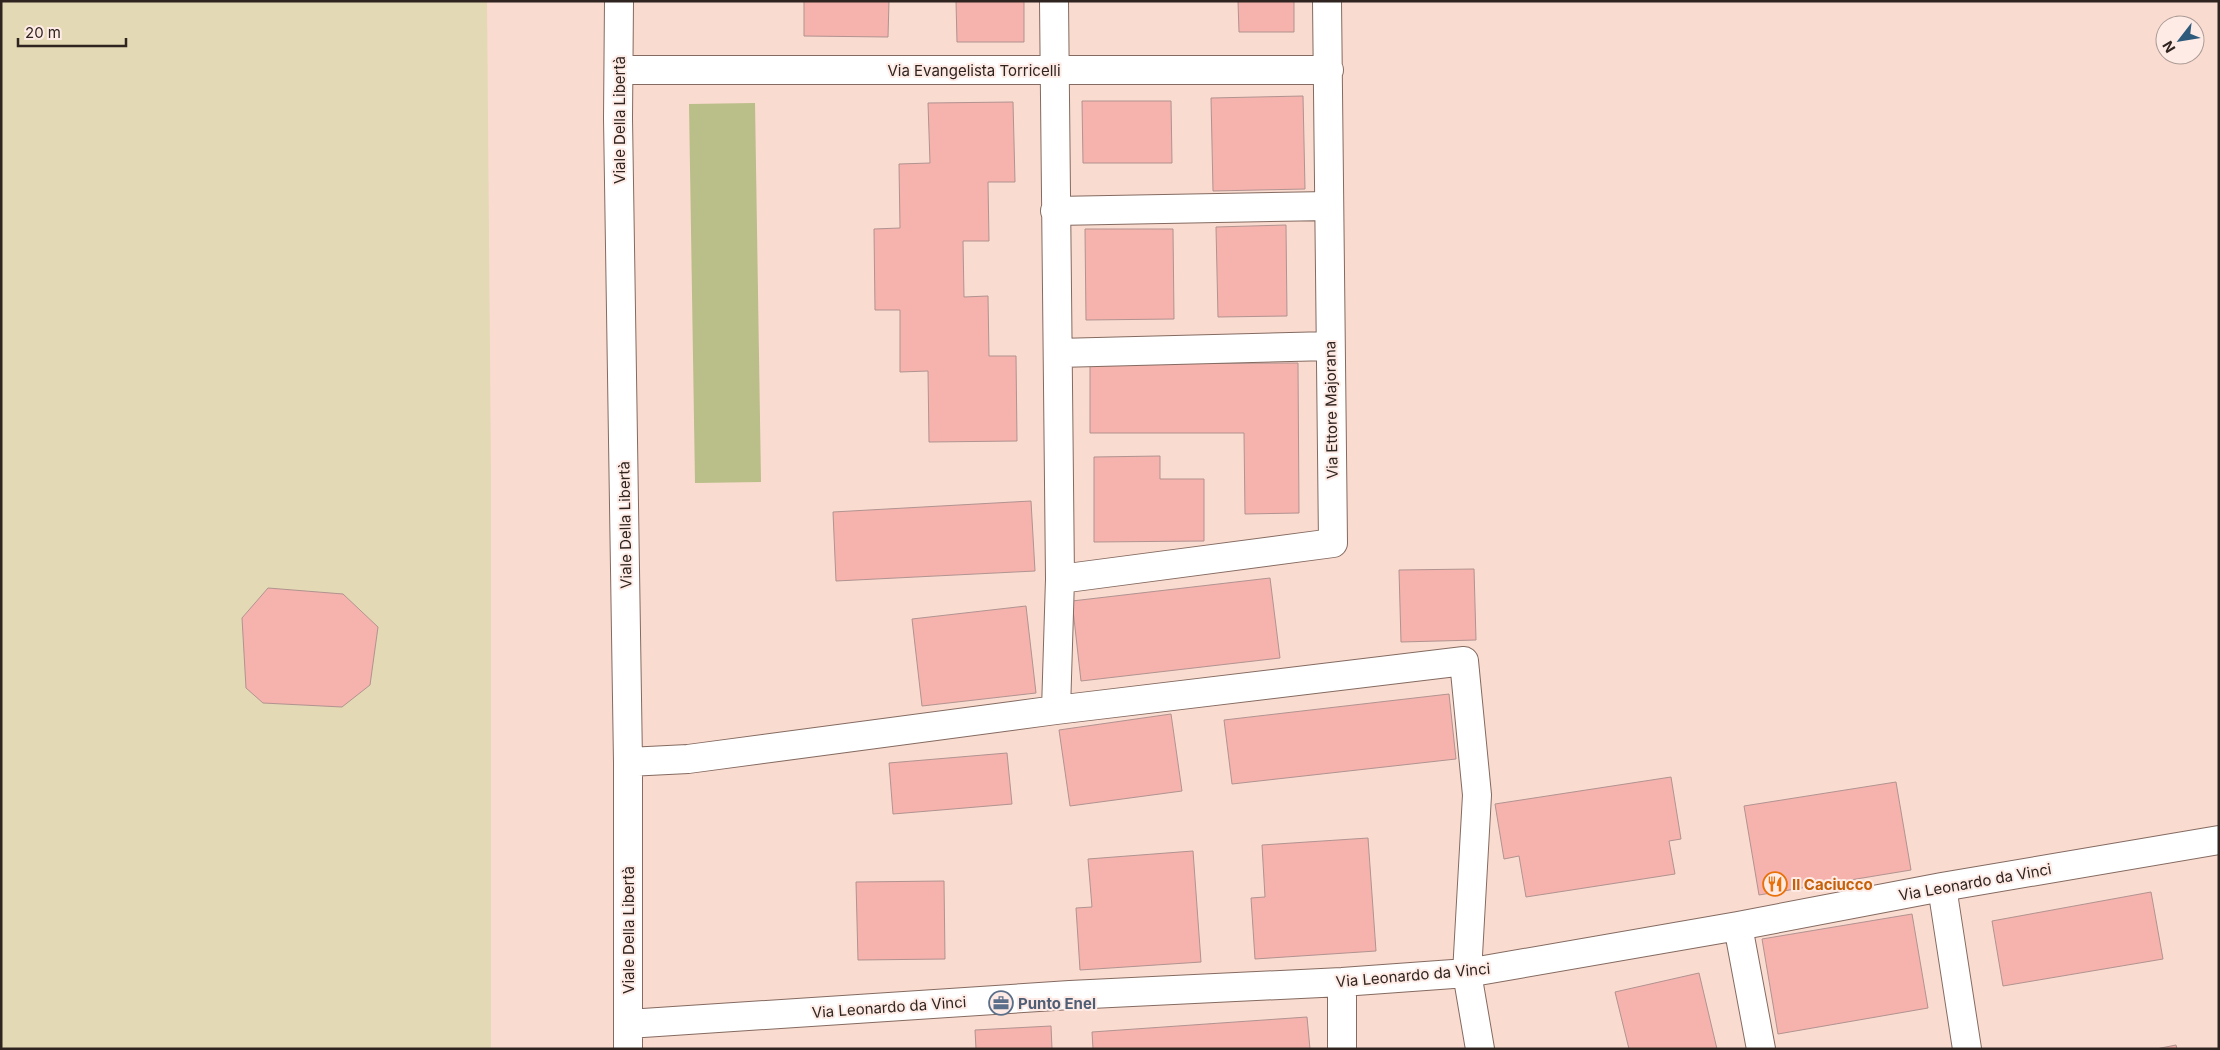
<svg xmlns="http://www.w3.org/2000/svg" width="2220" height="1050" font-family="Inter,sans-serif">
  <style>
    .green { fill: #babe88 }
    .sand { fill: #e3d9b4 }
    .building { fill: #f6b2ad; stroke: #b19390 }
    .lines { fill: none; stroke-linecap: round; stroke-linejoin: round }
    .minor-casing { stroke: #846a60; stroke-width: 30 }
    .minor { stroke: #fff; stroke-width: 28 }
    .labels { text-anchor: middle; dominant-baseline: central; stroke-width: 4; stroke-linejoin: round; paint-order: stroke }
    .street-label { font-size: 15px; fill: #2f2420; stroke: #feebe5 }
    .food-label { font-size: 15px; font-weight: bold; fill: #c56008; stroke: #feebe5; text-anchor: start }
    .service-label { font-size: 15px; font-weight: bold; fill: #4e5e75; stroke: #feebe5; text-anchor: start }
  </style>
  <rect width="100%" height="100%" fill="#fadbd0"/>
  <path class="green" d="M 755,103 L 761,482 L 695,483 L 689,104 Z"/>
  <path class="sand" d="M 1,1 L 487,1 L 491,474 L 491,1049 L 1,1049 Z"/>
  <path class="building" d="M 804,1 L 889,1 L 888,37 L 804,36 Z
    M 956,1 L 1024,1 L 1024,42 L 957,42 Z
    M 1238,1 L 1294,1 L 1294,32 L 1239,32 Z
    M 1303,96 L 1305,189 L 1213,191 L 1211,98 Z
    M 1082,101 L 1171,101 L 1172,163 L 1083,163 Z
    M 1013,102 L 1015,182 L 988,182 L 989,241 L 963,241 L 964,297 L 988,296 L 989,356 L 1016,356 L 1017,441 L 929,442 L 928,371 L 900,372 L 900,310 L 875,310 L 874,229 L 900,228 L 899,164 L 930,163 L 928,103 Z
    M 1286,225 L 1287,316 L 1218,317 L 1216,227 Z
    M 1085,229 L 1173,229 L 1174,319 L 1086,320 Z
    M 1298,363 L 1299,513 L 1245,514 L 1244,433 L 1090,433 L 1090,364 Z
    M 1160,456 L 1160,479 L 1204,479 L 1204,541 L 1094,542 L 1094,457 Z
    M 1031,501 L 1035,571 L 836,581 L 833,512 Z
    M 1474,569 L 1476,640 L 1401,642 L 1399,570 Z
    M 1270,578 L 1280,658 L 1081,681 L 1072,601 Z
    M 268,588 L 343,594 L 378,627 L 370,685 L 342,707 L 263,703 L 246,688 L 242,618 Z
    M 1026,606 L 1036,693 L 922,706 L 912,619 Z
    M 1449,694 L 1456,759 L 1232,784 L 1224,720 Z
    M 1171,714 L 1182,791 L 1070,806 L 1059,730 Z
    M 1007,753 L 1012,804 L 893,814 L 889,763 Z
    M 1671,777 L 1681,839 L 1669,841 L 1675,874 L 1526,897 L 1519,856 L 1504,859 L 1495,804 Z
    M 1896,782 L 1911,870 L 1759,895 L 1744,806 Z
    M 1368,838 L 1376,951 L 1255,959 L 1251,898 L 1265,897 L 1262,845 Z
    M 1193,851 L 1201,962 L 1080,970 L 1076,908 L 1092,907 L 1088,859 Z
    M 944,881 L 945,959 L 858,960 L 856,882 Z
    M 2151,892 L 2163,959 L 2003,986 L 1992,921 Z
    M 1912,914 L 1928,1008 L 1778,1034 L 1762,939 Z
    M 1699,973 L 1717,1049 L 1629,1049 L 1615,992 Z
    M 1307,1017 L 1310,1049 L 1093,1049 L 1092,1032 Z
    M 1051,1026 L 1052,1049 L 976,1049 L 975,1030 Z
    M 2176,1045 L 2177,1049 L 2156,1049 Z"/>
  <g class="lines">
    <g class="minor-casing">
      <path id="minor" d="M 619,1 L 618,118 L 628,762 L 628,1049
        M 1054,1 L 1060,579 L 1056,710
        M 619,70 L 1329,70
        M 1055,211 L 1329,206
        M 1058,353 L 1330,346
        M 1060,579 L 1333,543 L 1327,1
        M 628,762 L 688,759 L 1056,710 L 1464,661 L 1477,795 L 1467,973 L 1480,1049
        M 1942,887 L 1967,1049
        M 1738,926 L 1761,1049
        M 628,1024 L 1070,995 L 1342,982 L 1467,973 L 1738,926 L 1942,887 L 2219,840
        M 1342,1049 L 1342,982"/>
    </g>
    <use href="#minor" class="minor"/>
  </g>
  <defs>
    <g id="restaurant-ring" transform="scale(1.25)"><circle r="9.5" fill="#feebe5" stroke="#e8710a" stroke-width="1.5"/><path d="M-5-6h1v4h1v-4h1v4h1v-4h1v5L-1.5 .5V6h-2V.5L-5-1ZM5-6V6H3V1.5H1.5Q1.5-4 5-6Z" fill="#e8710a"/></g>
    <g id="office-ring" transform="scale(1.25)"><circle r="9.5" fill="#feebe5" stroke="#5c6f8a" stroke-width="1.5"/><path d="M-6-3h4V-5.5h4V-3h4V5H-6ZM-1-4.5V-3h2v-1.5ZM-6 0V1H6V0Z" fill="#5c6f8a"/></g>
  </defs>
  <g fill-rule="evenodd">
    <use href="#restaurant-ring" x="1775" y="884"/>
    <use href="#office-ring" x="1001" y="1003"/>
  </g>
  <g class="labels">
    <g class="street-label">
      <text x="974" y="70">Via Evangelista Torricelli</text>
      <text transform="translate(619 120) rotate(-90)">Viale Della Libertà</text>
      <text transform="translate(1331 410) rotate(-91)">Via Ettore Majorana</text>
      <text transform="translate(625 525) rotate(-91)">Viale Della Libertà</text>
      <text transform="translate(1975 882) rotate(-10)">Via Leonardo da Vinci</text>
      <text transform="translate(628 930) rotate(-90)">Viale Della Libertà</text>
      <text transform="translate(1413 975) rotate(-5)">Via Leonardo da Vinci</text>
      <text transform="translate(889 1007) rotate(-4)">Via Leonardo da Vinci</text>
    </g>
    <g class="food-label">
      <text x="1792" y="884">Il Caciucco</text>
    </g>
    <g class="service-label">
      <text x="1018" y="1003">Punto Enel</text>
    </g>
  </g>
  <rect width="2220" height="1050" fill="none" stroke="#2f2420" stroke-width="5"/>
  <g transform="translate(2180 40) rotate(239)"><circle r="24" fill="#feebe5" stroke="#ab9b96"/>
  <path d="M0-4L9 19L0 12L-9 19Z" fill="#2e5b7b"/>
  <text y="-8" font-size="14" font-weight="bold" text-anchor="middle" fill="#2f2420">N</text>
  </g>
  <path d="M18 38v8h108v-8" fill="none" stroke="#2f2420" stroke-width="2.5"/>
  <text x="25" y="38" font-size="15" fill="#2f2420" stroke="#feebe5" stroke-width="4" paint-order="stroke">20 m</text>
</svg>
